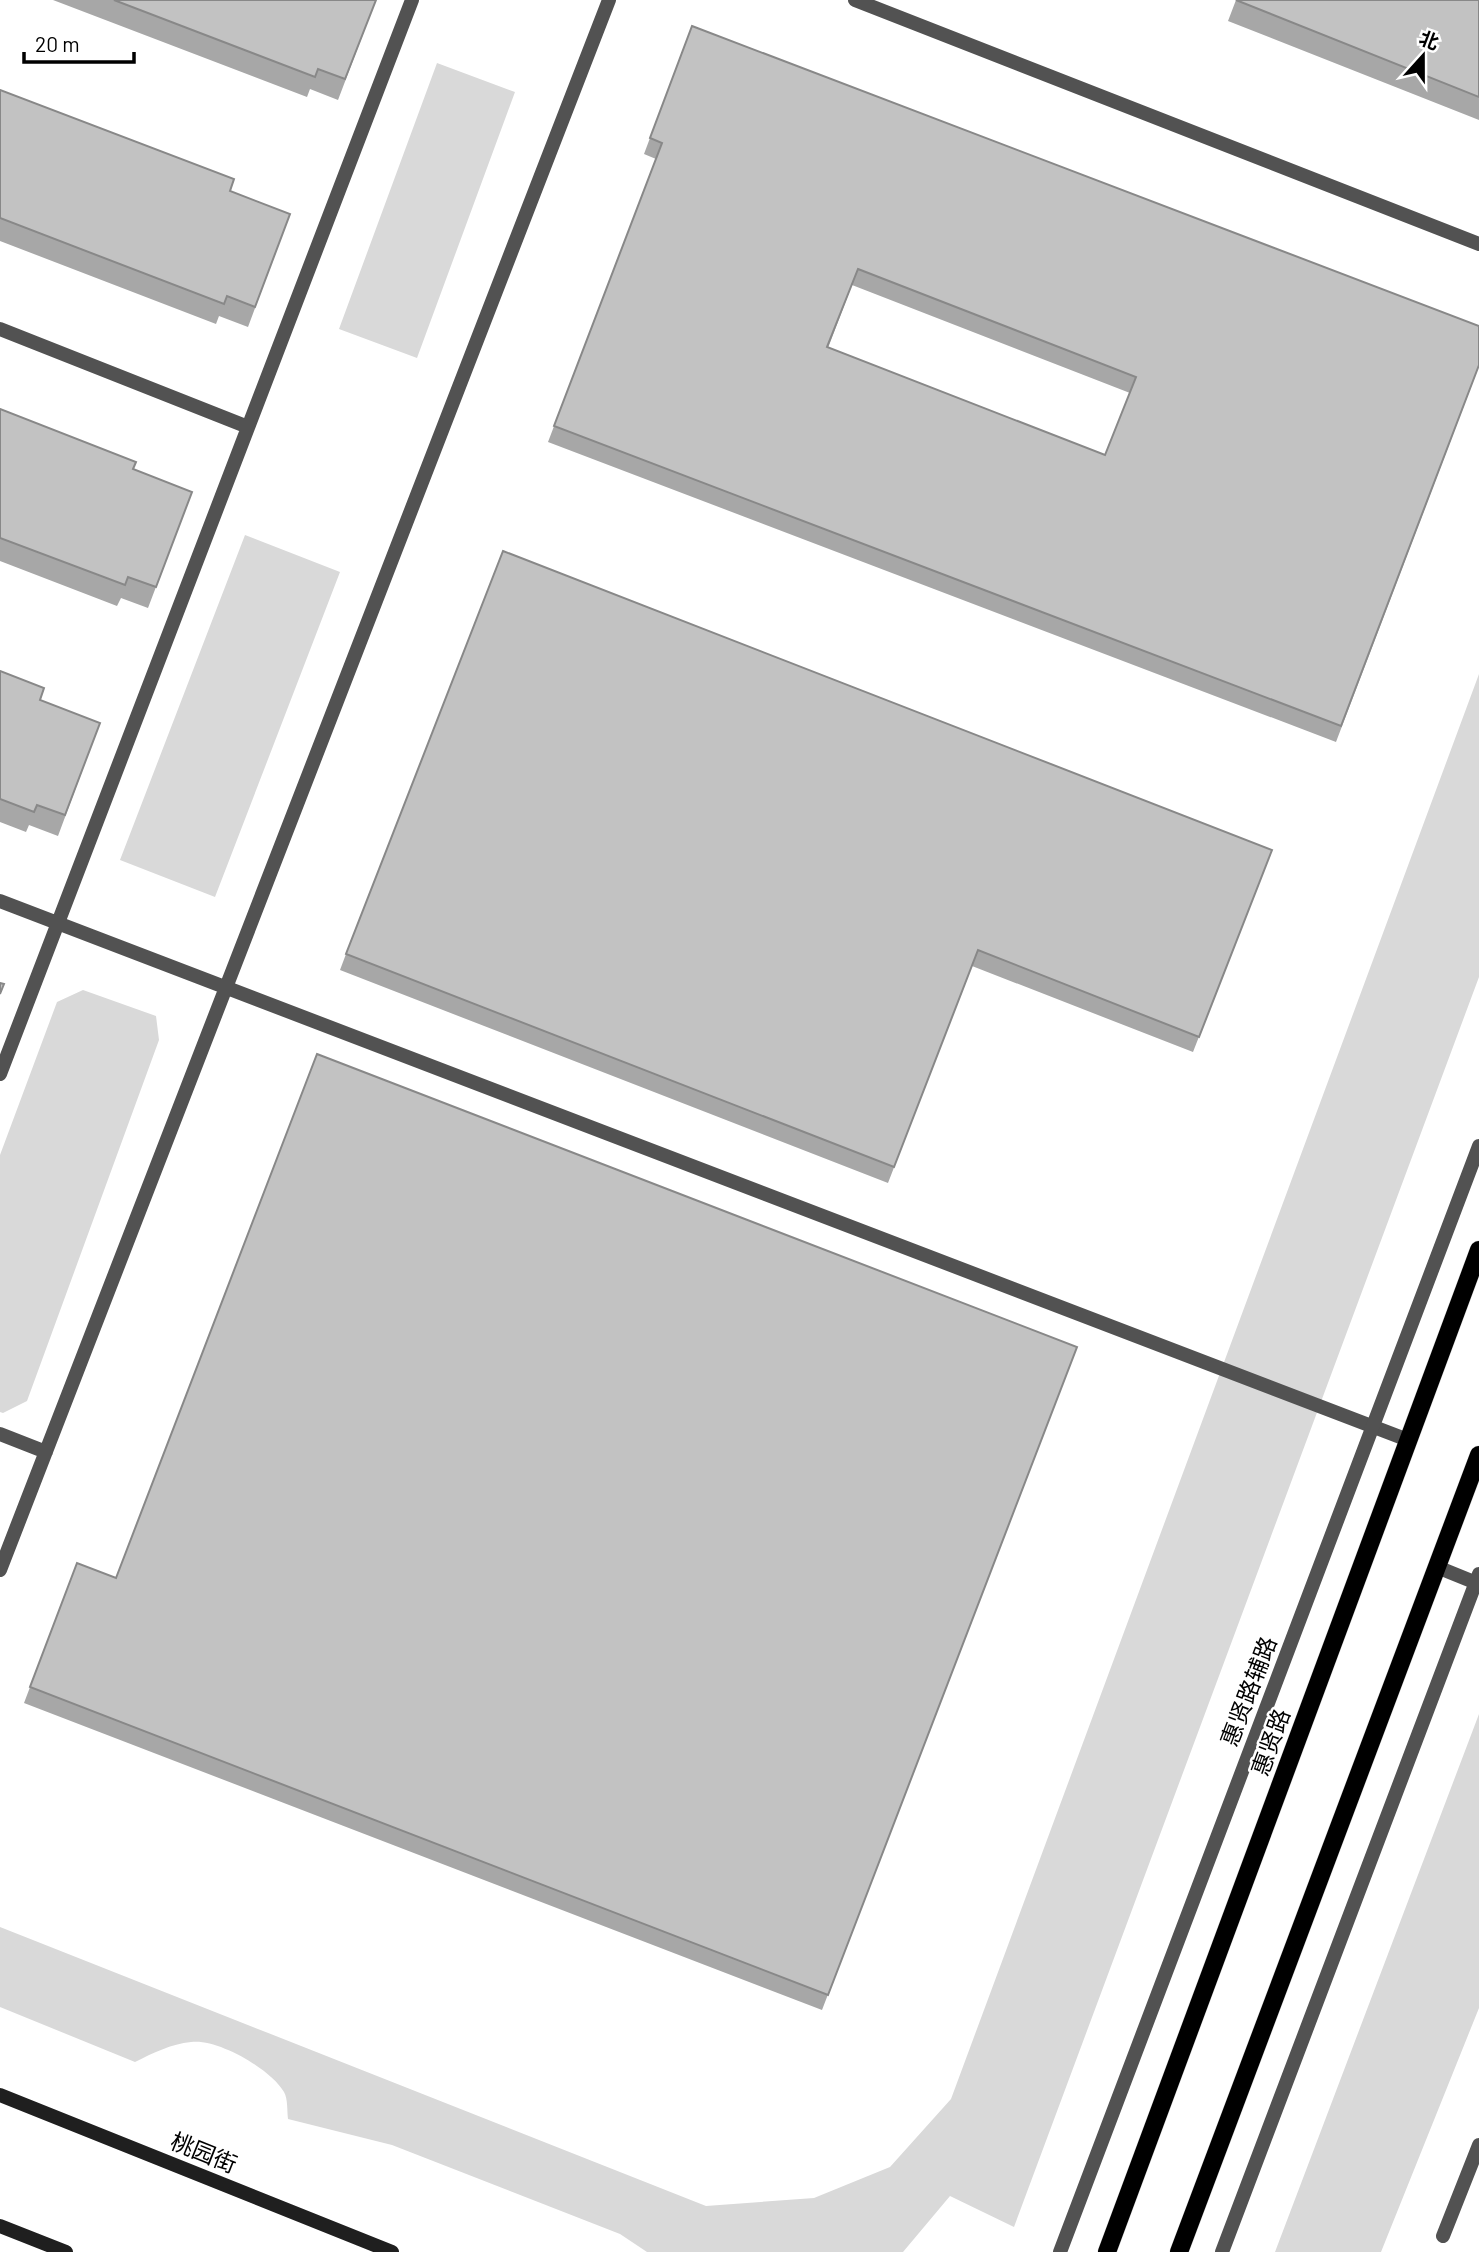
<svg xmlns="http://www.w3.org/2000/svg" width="1479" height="2252" font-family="Barlow,'Noto Sans SC',sans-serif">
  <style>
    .green { fill: #d9d9d9 }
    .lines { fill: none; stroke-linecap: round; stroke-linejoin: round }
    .primary-casing { stroke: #dbdbdb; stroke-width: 19 }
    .service { stroke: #525252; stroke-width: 14 }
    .tertiary { stroke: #525252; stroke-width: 14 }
    .secondary { stroke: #1f1f1f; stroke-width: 14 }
    .primary { stroke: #000; stroke-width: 18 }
    .wall { fill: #a7a7a7; fill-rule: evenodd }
    .building { fill: #c2c2c2; stroke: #888; stroke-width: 2; fill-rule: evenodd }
    .labels { text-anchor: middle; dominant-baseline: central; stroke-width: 5; stroke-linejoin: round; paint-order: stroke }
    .street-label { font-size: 23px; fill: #000; stroke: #fff }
  </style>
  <rect width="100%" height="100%" fill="#fff"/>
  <path class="green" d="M 437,63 L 515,92 L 417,358 L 339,329 Z
    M 245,535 L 340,572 L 215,897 L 120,860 Z
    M 1479,674 L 1479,977 L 1014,2227 L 950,2196 L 903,2252 L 647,2252 L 620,2234 L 392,2145 L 288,2119 C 287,2111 288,2099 284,2092 C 271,2069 217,2038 191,2042 C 171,2044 153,2053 135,2062 L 0,2007 L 0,1927 L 706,2206 L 814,2198 L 890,2167 L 951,2099 Z
    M 83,990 L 156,1016 L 159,1040 L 27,1401 L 3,1413 L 0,1412 L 0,1155 L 57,1002 Z
    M 1479,1714 L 1479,2008 L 1381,2252 L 1275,2252 Z"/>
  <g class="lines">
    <g class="primary-casing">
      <path id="primary" d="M 1107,2252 L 1479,1250
        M 1179,2252 L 1479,1455"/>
    </g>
    <path class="service" d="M 855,0 L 1479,244
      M 0,329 L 248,427
      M 0,901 L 1408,1440
      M 0,1074 L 412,0
      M 0,1434 L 46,1452
      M 1437,1567 L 1479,1584
      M 0,1570 L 609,0
      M 1443,2236 L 1479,2145"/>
    <path class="tertiary" d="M 1060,2252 L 1479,1146
      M 1222,2252 L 1479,1574"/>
    <path class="secondary" d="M 0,2095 L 392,2252
      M 0,2226 L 66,2252"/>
    <use href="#primary" class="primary"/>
  </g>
  <path class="wall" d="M 53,0 L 376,0 L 338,100 L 310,89 L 307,97 Z
    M 1236,0 L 1479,0 L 1479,120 L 1228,21 Z
    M 692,26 L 1479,366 L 1336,742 L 548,442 L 656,159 L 644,154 ZM 852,285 L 1130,393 L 1105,455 L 828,348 Z
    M 0,90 L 230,191 L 290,214 L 248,327 L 219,316 L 216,324 L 0,241 Z
    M 0,409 L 133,470 L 192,492 L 148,608 L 121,598 L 117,606 L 0,561 Z
    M 0,671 L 40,700 L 100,723 L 58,836 L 29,825 L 26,832 L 0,822 Z
    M 1272,850 L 1193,1052 L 972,966 L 888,1183 L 340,970 L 346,954 Z
    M 1077,1347 L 822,2010 L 24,1703 L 77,1563 L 116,1578 Z"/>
  <path class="building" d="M 114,0 L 376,0 L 345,79 L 318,69 L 315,77 Z
    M 1236,0 L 1479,0 L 1479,97 Z
    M 692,26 L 1479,326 L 1479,365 L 1341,726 L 554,426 L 662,143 L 650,138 ZM 858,269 L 1136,377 L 1105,455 L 827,347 Z
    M 0,90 L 234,179 L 230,191 L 290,214 L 255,307 L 227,296 L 224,304 L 0,218 Z
    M 0,409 L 136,462 L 133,469 L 192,492 L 156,587 L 128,577 L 125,585 L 0,538 Z
    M 503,551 L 1272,850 L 1199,1037 L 978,950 L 894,1167 L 346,954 Z
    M 0,671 L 44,688 L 40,700 L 100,723 L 65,815 L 37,805 L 34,812 L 0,799 Z
    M 0,983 L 4,984 L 0,994 Z
    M 317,1054 L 1077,1347 L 828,1995 L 30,1687 L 77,1563 L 116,1578 Z"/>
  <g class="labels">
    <g class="street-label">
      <text transform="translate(1248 1691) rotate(-69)">惠贤路辅路</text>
      <text transform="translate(1270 1742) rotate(-70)">惠贤路</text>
      <text transform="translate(204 2152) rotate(22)">桃园街</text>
    </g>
  </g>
  <g transform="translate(1423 56) rotate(21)" stroke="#ffffff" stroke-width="5" paint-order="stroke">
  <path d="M0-5L12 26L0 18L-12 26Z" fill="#000000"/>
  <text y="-10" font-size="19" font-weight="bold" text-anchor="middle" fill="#000000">北</text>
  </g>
  <path d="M24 52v10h110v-10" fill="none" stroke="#000000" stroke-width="3.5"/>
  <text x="35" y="52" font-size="21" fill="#000000" stroke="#ffffff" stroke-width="5" paint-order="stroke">20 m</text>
</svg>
